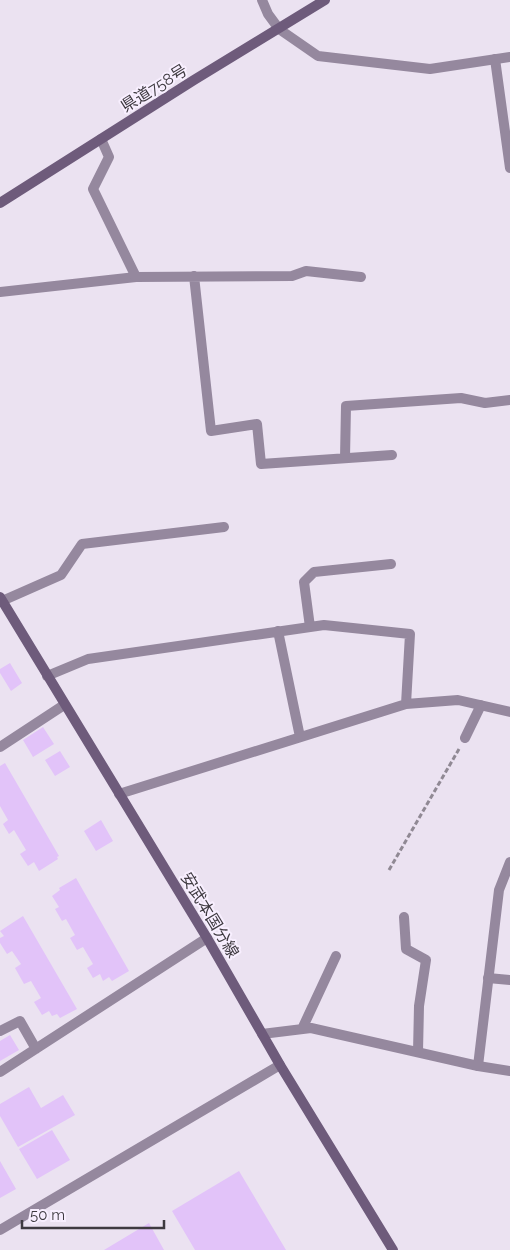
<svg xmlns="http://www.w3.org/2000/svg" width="510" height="1250" font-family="Raleway,'Noto Sans JP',sans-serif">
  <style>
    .building { fill: #e2c3f9 }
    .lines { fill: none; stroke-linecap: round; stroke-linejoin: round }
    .path { stroke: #908994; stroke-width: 3; stroke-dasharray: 5 2.5; stroke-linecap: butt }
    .lane { stroke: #95889e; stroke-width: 10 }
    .street { stroke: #95889e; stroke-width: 10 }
    .secondary { stroke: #6e5b7b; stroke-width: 10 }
    .labels { text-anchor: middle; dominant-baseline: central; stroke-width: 4; stroke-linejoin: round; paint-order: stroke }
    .street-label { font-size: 16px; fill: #3e3a40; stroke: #f8efff }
  </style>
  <rect width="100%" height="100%" fill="#ebe2f1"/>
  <path class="building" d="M 10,663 L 22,683 L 11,691 L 0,673 L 0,669 Z
    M 43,727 L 54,744 L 33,757 L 23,740 Z
    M 60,751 L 70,767 L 55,776 L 45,760 Z
    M 5,763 L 59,856 L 57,857 L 58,859 L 39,871 L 34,862 L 28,866 L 20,854 L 26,850 L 14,830 L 9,834 L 3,824 L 8,820 L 0,806 L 0,766 Z
    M 101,820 L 113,841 L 96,851 L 84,831 Z
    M 76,878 L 129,971 L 112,981 L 109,977 L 103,981 L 100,974 L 93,978 L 87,968 L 93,964 L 83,947 L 77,950 L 70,938 L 75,935 L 66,919 L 62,921 L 55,909 L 59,907 L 52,896 L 60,890 L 59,888 Z
    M 23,916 L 77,1009 L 60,1018 L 57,1014 L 52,1016 L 49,1011 L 42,1015 L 34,1002 L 41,998 L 31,981 L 24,984 L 15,968 L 21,964 L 12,951 L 7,954 L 0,943 L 0,938 L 4,936 L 0,931 Z
    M 10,1035 L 19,1050 L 0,1061 L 0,1041 Z
    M 29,1087 L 41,1108 L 63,1095 L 75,1115 L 18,1147 L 0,1116 L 0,1104 Z
    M 52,1130 L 70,1160 L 37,1179 L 19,1149 Z
    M 0,1161 L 16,1189 L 0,1198 Z
    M 239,1171 L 286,1250 L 195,1250 L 172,1211 Z
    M 149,1223 L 164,1250 L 104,1250 Z"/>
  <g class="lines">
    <path class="path" d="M 389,870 L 459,749"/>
    <path class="lane" d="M 262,0 L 268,14 L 279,29 L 318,56 L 430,69 L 510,57
      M 0,292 L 136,277
      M 478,1066 L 499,890 L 510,862"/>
    <path class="street" d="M 495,59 L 510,168
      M 101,139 L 109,157 L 93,189 L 136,277 L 292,276 L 306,271 L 361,277
      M 194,276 L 211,431 L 257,424 L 261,464 L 392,455
      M 345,458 L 346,406 L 461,398 L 485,403 L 510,400
      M 2,601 L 61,575 L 82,544 L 224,527
      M 310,627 L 304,582 L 314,572 L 391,564
      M 278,631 L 300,737
      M 47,676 L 88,659 L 324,625 L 410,634 L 406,704
      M 465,738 L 481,705
      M 0,747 L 64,705
      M 119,794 L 406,704 L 458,700 L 510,712
      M 404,917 L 406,949 L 426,960 L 419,1006 L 418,1052
      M 488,978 L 510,980
      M 302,1029 L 336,956
      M 0,1031 L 20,1021 L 36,1049
      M 262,1034 L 311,1028 L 478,1066 L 510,1071
      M 0,1072 L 207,938
      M 0,1230 L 280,1065"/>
    <path class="secondary" d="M 0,203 L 194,80 L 325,0
      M 0,597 L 207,938 L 280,1065 L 393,1250"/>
  </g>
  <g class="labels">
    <g class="street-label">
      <text transform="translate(154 88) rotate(-32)">県道758号</text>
      <text transform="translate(210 915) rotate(59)">安武本国分線</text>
    </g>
  </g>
  <path d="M22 1220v8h142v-8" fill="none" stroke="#3e3a40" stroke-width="2.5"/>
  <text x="30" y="1220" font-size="15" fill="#3e3a40" stroke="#f8efff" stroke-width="4" paint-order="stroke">50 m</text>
</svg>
